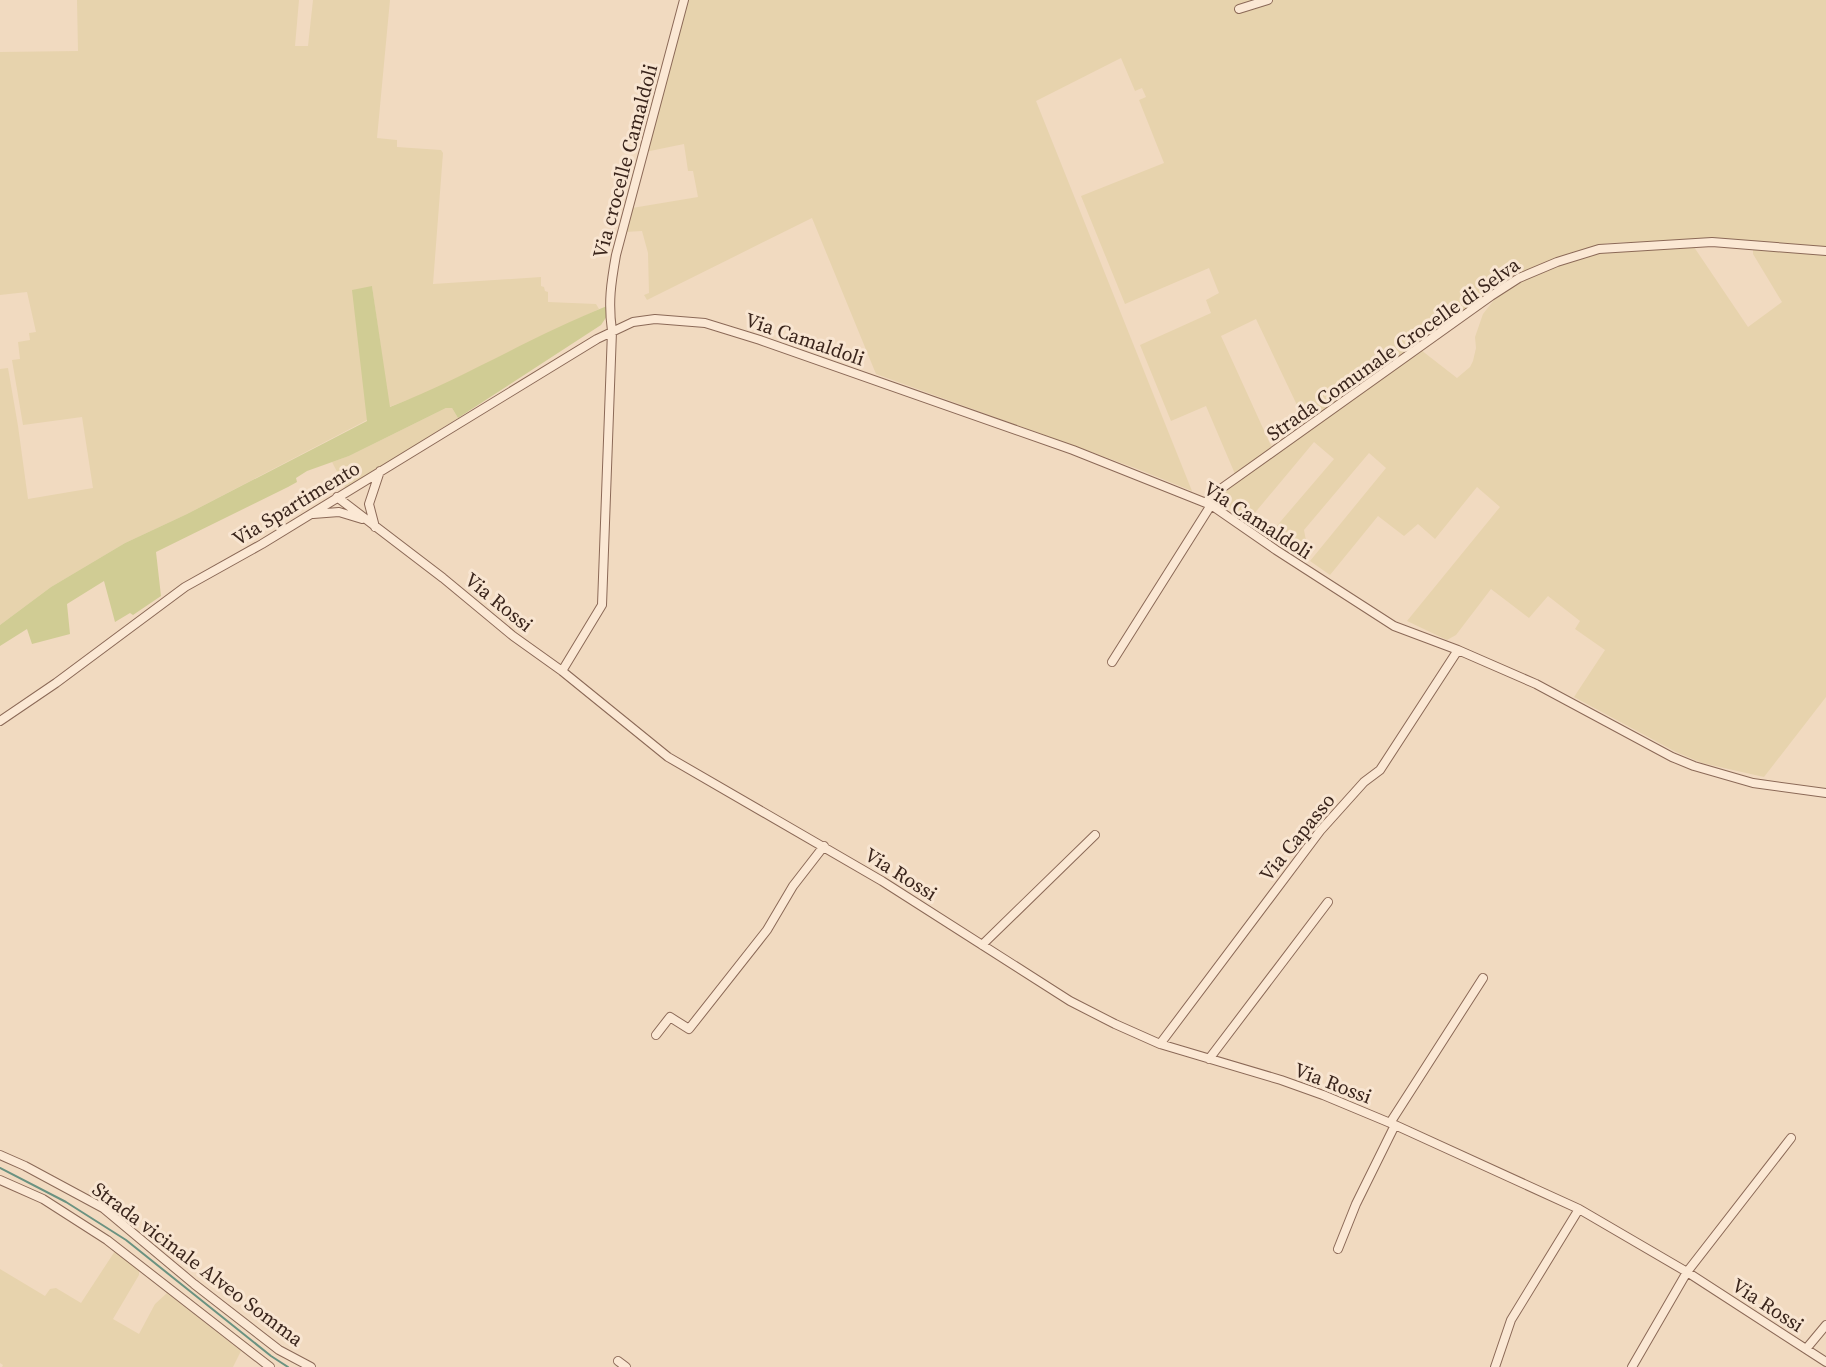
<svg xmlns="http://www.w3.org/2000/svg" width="1826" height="1367" font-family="'Source Serif 4',serif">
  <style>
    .farmland { fill: #e7d3ad }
    .green { fill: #d0cc94 }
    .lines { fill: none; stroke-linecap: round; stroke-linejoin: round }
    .stream { stroke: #6a9281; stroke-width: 2 }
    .minor-casing { stroke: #8b6957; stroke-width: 10 }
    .minor { stroke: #fbe8d4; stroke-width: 8 }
    .labels { text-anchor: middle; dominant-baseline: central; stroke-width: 6; stroke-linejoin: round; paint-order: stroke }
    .street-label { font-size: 20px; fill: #3a251c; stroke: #f8e5d1 }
  </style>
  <rect width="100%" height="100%" fill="#f1dac0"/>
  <path class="farmland" d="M 77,0 L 299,0 L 295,46 L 308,46 L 313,0 L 390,0 L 377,138 L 397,140 L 397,147 L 441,150 L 443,153 L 433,284 L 541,277 L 541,286 L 544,287 L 545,291 L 548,292 L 548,302 L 596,304 L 599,309 L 426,393 L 389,407 L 372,286 L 367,420 L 187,514 L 125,543 L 51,587 L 0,625 L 0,369 L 8,368 L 18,426 L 28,499 L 93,488 L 82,417 L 23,425 L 12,360 L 20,359 L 18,342 L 30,340 L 29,333 L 36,332 L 27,292 L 0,295 L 0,52 L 78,51 Z
    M 685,0 L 1826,0 L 1826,248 L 1707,239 L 1608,243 L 1596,246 L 1521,274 L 1306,424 L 1256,319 L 1221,336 L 1272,448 L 1235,474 L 1206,406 L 1171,421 L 1140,345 L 1211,313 L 1206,300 L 1219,293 L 1209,268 L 1125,304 L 1081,196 L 1164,163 L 1139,100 L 1146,97 L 1142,88 L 1135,91 L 1121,58 L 1036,101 L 1192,491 L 1135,468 L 876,374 L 812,218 L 647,300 L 644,295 L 649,293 L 648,253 L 642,231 L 625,232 L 632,208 L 698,197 L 693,171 L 688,171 L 684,144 L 645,152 Z
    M 1694,247 L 1748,327 L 1782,302 L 1753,254 L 1753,249 L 1826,255 L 1826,697 L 1764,777 L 1702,763 L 1676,752 L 1574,697 L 1605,650 L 1575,629 L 1580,621 L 1548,596 L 1529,618 L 1491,589 L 1456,635 L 1447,640 L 1407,621 L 1500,507 L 1477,487 L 1435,539 L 1418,524 L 1404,536 L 1378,516 L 1330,575 L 1310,561 L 1386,468 L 1369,453 L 1304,530 L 1307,546 L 1300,555 L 1269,535 L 1334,459 L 1314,442 L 1248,521 L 1217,500 L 1218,496 L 1421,350 L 1457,378 L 1470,367 L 1473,361 L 1476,348 L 1475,337 L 1483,314 L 1494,300 L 1521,281 L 1558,265 L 1600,252 Z
    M 446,408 L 452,408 L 458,418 L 346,489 L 332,462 L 349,456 Z
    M 115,1251 L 139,1270 L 139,1275 L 113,1319 L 139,1334 L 155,1304 L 167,1293 L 241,1351 L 233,1367 L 2,1367 L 3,1365 L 0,1363 L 0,1269 L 45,1296 L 50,1289 L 56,1288 L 81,1303 Z"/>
  <path class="green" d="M 372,286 L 390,407 C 464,378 532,336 607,306 L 607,316 L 601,325 L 458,418 L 452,408 L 446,408 L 349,456 L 307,471 L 296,478 L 297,482 L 288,487 L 156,552 L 161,596 L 133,615 L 130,613 L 115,622 L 104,581 L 67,604 L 70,634 L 32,644 L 27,629 L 0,646 L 0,625 L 51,587 L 125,543 L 187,514 L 367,421 L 352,290 Z"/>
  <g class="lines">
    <path class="stream" d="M 0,1168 L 66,1202 L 126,1240 L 271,1356 L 288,1367"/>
    <g class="minor-casing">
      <path id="minor" d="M 1239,9 L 1268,0
        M 337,497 L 443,578 L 513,636 L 562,671 L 668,757 L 882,881 L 1070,1001 L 1115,1024 L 1160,1044 L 1281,1080 L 1323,1095 L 1395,1125 L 1579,1209 L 1687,1272 L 1826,1362
        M 1206,502 L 1215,493 L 1491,296 L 1519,278 L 1557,262 L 1599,249 L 1712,242 L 1826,251
        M 313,514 L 339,512 L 362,519
        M 375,527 L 369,504 L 380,471
        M 1112,662 L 1211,505
        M 562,671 L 602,605 L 612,331 C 608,302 611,283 616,255 L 684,0
        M 0,721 L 56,683 L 185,587 L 262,544 L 597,339 L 633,322 L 655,319 L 705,323 L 760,340 L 1073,450 L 1211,505 L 1276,550 L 1394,626 L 1458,650 L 1536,684 L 1672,757 L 1694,766 L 1753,783 L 1826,793
        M 982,945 L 1095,835
        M 656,1035 L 670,1017 L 689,1029 L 767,930 L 793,886 L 824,846
        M 1160,1044 L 1320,831 L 1364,782 L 1380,770 L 1458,650
        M 1209,1059 L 1328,902
        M 1390,1123 L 1483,978
        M 0,1155 L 25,1166 L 103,1208 L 194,1284 L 279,1350 L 311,1367
        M 0,1180 L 43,1199 L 107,1240 L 270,1367
        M 1338,1249 L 1356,1204 L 1395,1125
        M 1806,1349 L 1826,1325
        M 618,1361 L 626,1367
        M 1495,1367 L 1511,1320 L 1579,1209
        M 1632,1367 L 1687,1272 L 1791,1138"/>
    </g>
    <use href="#minor" class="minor"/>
  </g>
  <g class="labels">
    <g class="street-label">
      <text transform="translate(625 161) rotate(-75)">Via crocelle Camaldoli</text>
      <text transform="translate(805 339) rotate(19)">Via Camaldoli</text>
      <text transform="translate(1393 349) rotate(-35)">Strada Comunale Crocelle di Selva</text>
      <text transform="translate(296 503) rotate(-31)">Via Spartimento</text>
      <text transform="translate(1258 520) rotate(33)">Via Camaldoli</text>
      <text transform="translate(499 602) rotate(39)">Via Rossi</text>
      <text transform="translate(1297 837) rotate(-51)">Via Capasso</text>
      <text transform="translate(901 874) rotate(32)">Via Rossi</text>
      <text transform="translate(1333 1083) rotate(21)">Via Rossi</text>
      <text transform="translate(198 1264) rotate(37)">Strada vicinale Alveo Somma</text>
      <text transform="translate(1768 1305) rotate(33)">Via Rossi</text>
    </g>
  </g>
</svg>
